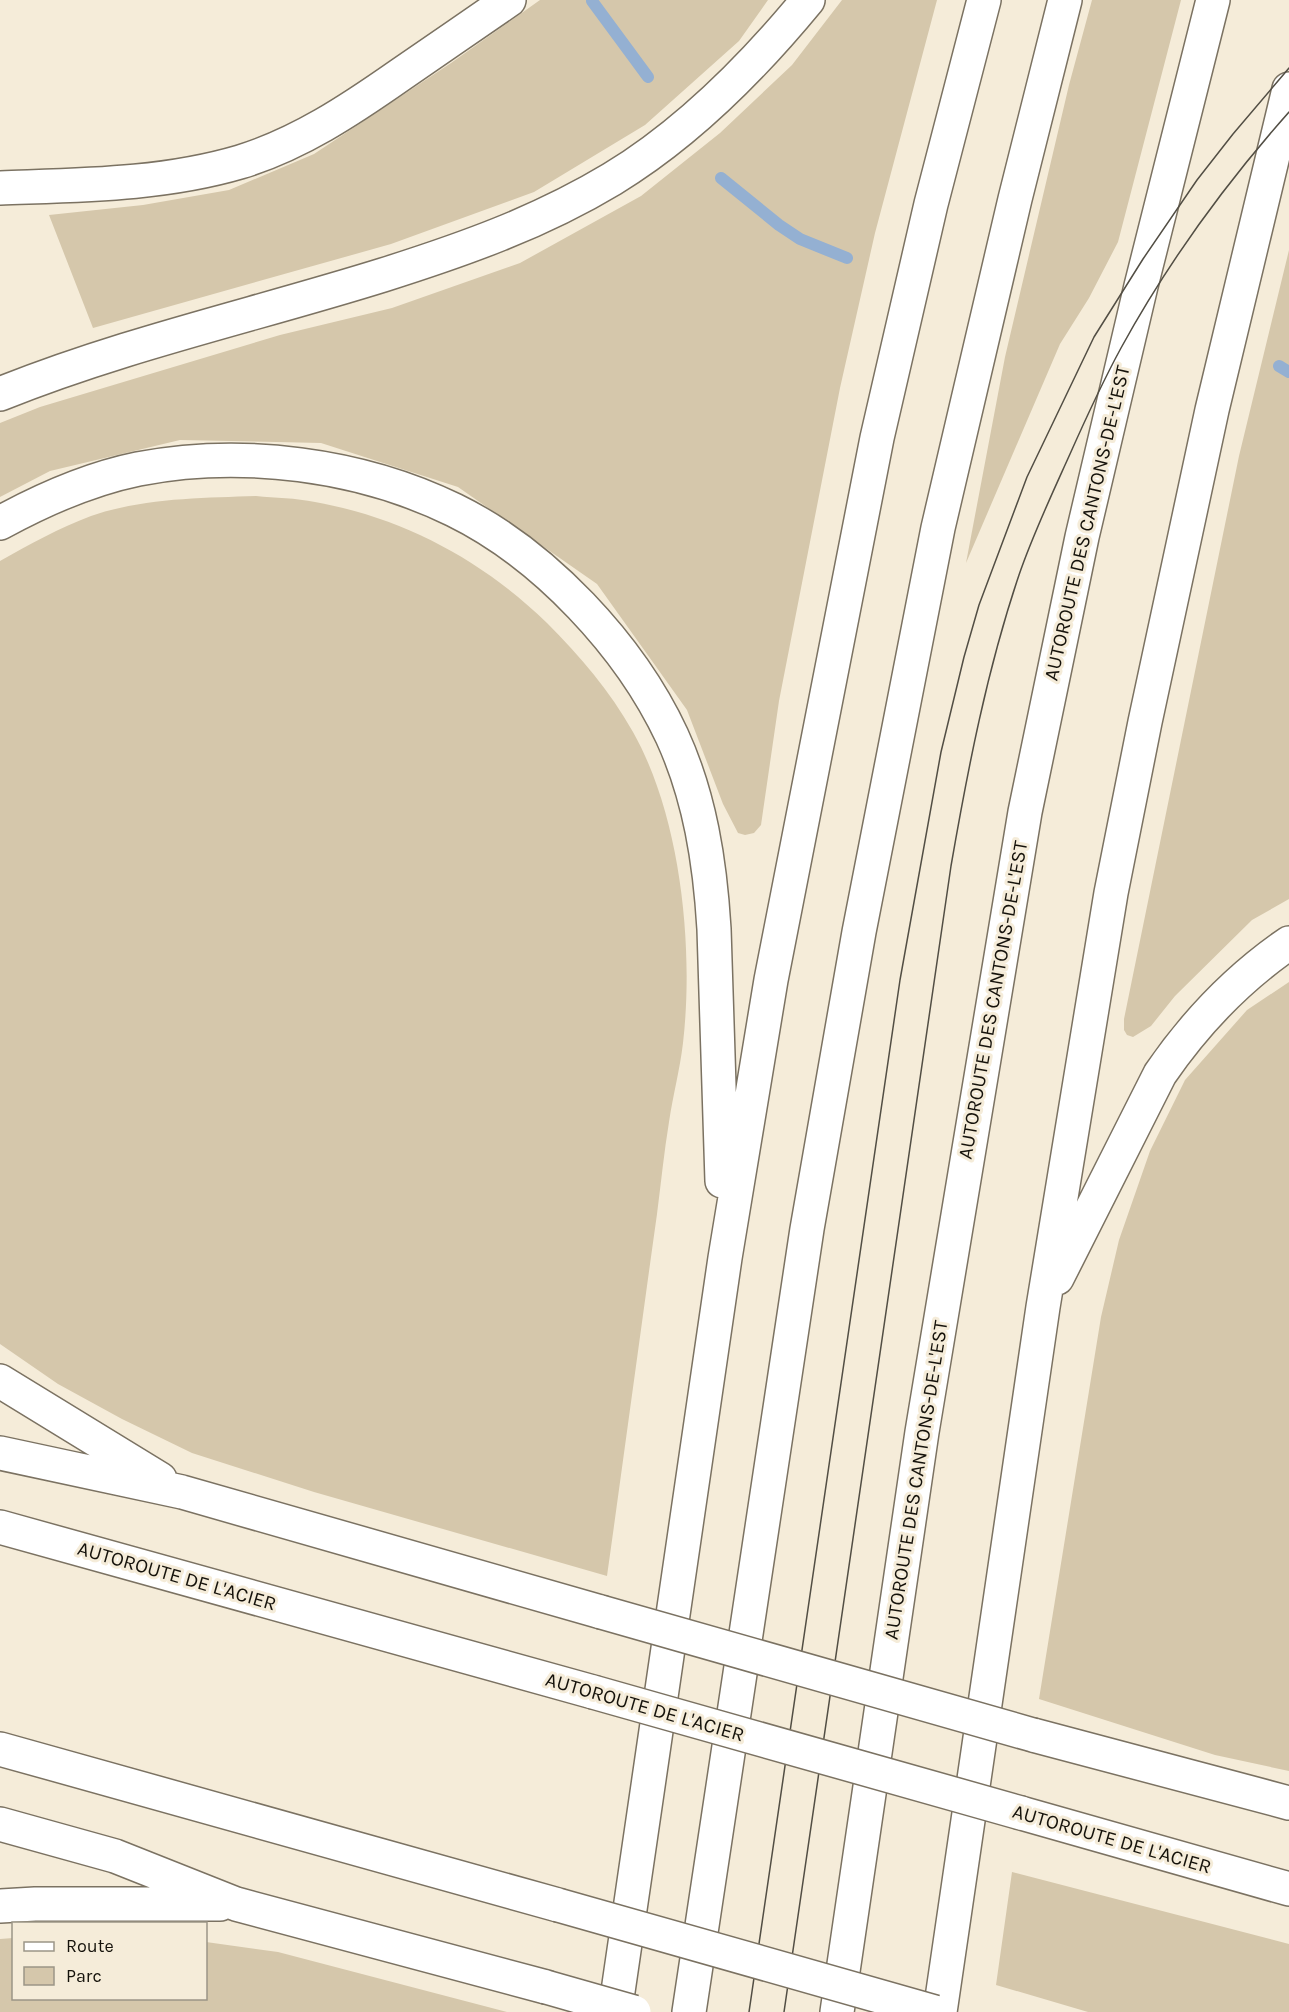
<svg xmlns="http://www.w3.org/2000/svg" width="1289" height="2012" font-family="Karla,sans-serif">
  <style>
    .green { fill: #d5c7ab }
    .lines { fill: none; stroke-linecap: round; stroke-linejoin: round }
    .stream { stroke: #94b0d2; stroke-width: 12 }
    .minor-casing { stroke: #7b7262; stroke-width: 36 }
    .highway-casing { stroke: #7b7262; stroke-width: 36 }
    .minor { stroke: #fff; stroke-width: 33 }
    .highway { stroke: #fff; stroke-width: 33 }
    .tram { stroke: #524e44; stroke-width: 1.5 }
    .highway-bridge-casing { stroke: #7b7262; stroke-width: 36; stroke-linecap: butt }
    .highway-bridge { stroke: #fff; stroke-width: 33 }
    .labels { text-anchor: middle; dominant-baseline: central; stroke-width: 6; stroke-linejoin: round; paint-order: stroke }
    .street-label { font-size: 20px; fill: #15120b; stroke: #f5ecd9 }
  </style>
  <rect width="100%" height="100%" fill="#f5ecd9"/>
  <path class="green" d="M 540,0 L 768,0 L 739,41 L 645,125 L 534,192 L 391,244 L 93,328 L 49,215 L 143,205 L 229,190 L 314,154 L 451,63 Z
    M 842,0 L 937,0 L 875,233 L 840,388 L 779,701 L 761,825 L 754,833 L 745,835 L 738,833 L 723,804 L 687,710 L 597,584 L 458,487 L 321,443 L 180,440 L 50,471 L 0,497 L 0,423 L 40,407 L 280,335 L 392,308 L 520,263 L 641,196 L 720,133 L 792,65 Z
    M 1092,0 L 1181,0 L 1118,242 L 1089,298 L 1060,344 L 966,563 L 1005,357 L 1069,85 Z
    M 1289,250 L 1289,899 L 1252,920 L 1175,996 L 1151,1026 L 1133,1037 L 1127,1035 L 1124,1030 L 1124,1019 L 1239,456 Z
    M 256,496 C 275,498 296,498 315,502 C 404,518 482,560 547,623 C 580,656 610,691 633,732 C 681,817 694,948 683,1043 C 680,1069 673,1095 669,1122 C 664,1152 661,1183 657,1214 C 640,1335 624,1455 607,1576 L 314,1492 L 192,1453 L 122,1419 L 58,1384 L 0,1344 L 0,561 C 30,544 59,528 91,516 C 143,498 201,498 256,496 Z
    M 1289,982 L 1289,1771 L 1215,1755 L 1039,1699 L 1101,1317 L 1119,1240 L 1150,1151 L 1185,1080 L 1247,1010 Z
    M 1012,1872 L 1289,1944 L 1289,2012 L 1088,2012 L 996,1985 Z
    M 13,1938 L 14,1998 L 206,1998 L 206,1942 L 278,1952 L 507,2012 L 0,2012 L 0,1939 Z"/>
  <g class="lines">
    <path class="stream" d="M 592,1 L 648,77
      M 721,178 L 779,225 L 800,239 L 847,258
      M 1279,366 L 1289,372"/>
    <g class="minor-casing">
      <path id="minor" d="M 0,188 C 80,185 162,185 240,162 C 299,144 350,110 400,75 C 436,50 473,25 509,0"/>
    </g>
    <g class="highway-casing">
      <path id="highway" d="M 0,394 C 124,344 255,315 383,275 C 462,250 539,223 612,179 C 688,133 752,68 808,0
        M 0,523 C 44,499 89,479 138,469 C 242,449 360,464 454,510 C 544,554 630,646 672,736 C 700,797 710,862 714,929 L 722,1181
        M 1057,1278 L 1160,1074 C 1195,1023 1238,978 1289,943
        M 0,1381 L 160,1479
        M 0,1453 L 182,1492 L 601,1612
        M 0,1527 L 593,1692
        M 1033,1735 L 1289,1803
        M 0,1749 L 558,1905
        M 1021,1813 L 1289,1889
        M 0,1824 L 115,1856 L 236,1904 L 546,1987
        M 0,1906 L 35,1904 L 220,1904
        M 615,2012 L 725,1258 L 771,980 L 877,438 L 931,204 L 984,0
        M 689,2012 L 807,1229 L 859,932 L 938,528 L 1015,199 L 1065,0
        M 837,2012 L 922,1432 L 1025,812 L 1082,537 L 1141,286 L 1213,0
        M 940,2012 L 1043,1307 L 1111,893 L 1145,722 L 1212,410 L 1289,89"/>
    </g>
    <use href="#minor" class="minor"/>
    <use href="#highway" class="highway"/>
    <path class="tram" d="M 749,2012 L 900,980 L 941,752 L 964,657 L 979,605 L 1027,477 L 1094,337 L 1143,259 L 1197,180 L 1233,134 L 1289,68
      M 784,2012 L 951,866 C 968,768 987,670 1019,575 C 1033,534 1052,494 1070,454 C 1086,418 1102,383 1121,348 C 1167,264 1226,183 1289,112"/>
    <g class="highway-bridge-casing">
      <path id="highway-bridge" d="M 601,1612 L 1033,1735
        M 593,1692 L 1021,1813
        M 558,1905 L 935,2012
        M 546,1987 L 634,2012"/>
    </g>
    <use href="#highway-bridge" class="highway-bridge"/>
  </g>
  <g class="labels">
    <g class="street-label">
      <text transform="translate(1087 523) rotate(-77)">AUTOROUTE DES CANTONS-DE-L'EST</text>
      <text transform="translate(993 1000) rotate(-80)">AUTOROUTE DES CANTONS-DE-L'EST</text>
      <text transform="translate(916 1480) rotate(-81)">AUTOROUTE DES CANTONS-DE-L'EST</text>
      <text transform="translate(177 1576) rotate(16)">AUTOROUTE DE L'ACIER</text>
      <text transform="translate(645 1707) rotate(16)">AUTOROUTE DE L'ACIER</text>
      <text transform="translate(1112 1839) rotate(16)">AUTOROUTE DE L'ACIER</text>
    </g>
  </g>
  <rect x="12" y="1922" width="195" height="78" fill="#f5ecd9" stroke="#9b9587" stroke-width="1.5"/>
  <rect x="24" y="1942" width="30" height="9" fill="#ffffff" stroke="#9b9587" stroke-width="1.5"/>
  <text x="66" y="1952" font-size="18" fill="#15120b">Route</text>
  <rect x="24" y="1967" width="30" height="18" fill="#d5c7ab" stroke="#9b9587" stroke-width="1.5"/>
  <text x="66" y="1982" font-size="18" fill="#15120b">Parc</text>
</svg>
